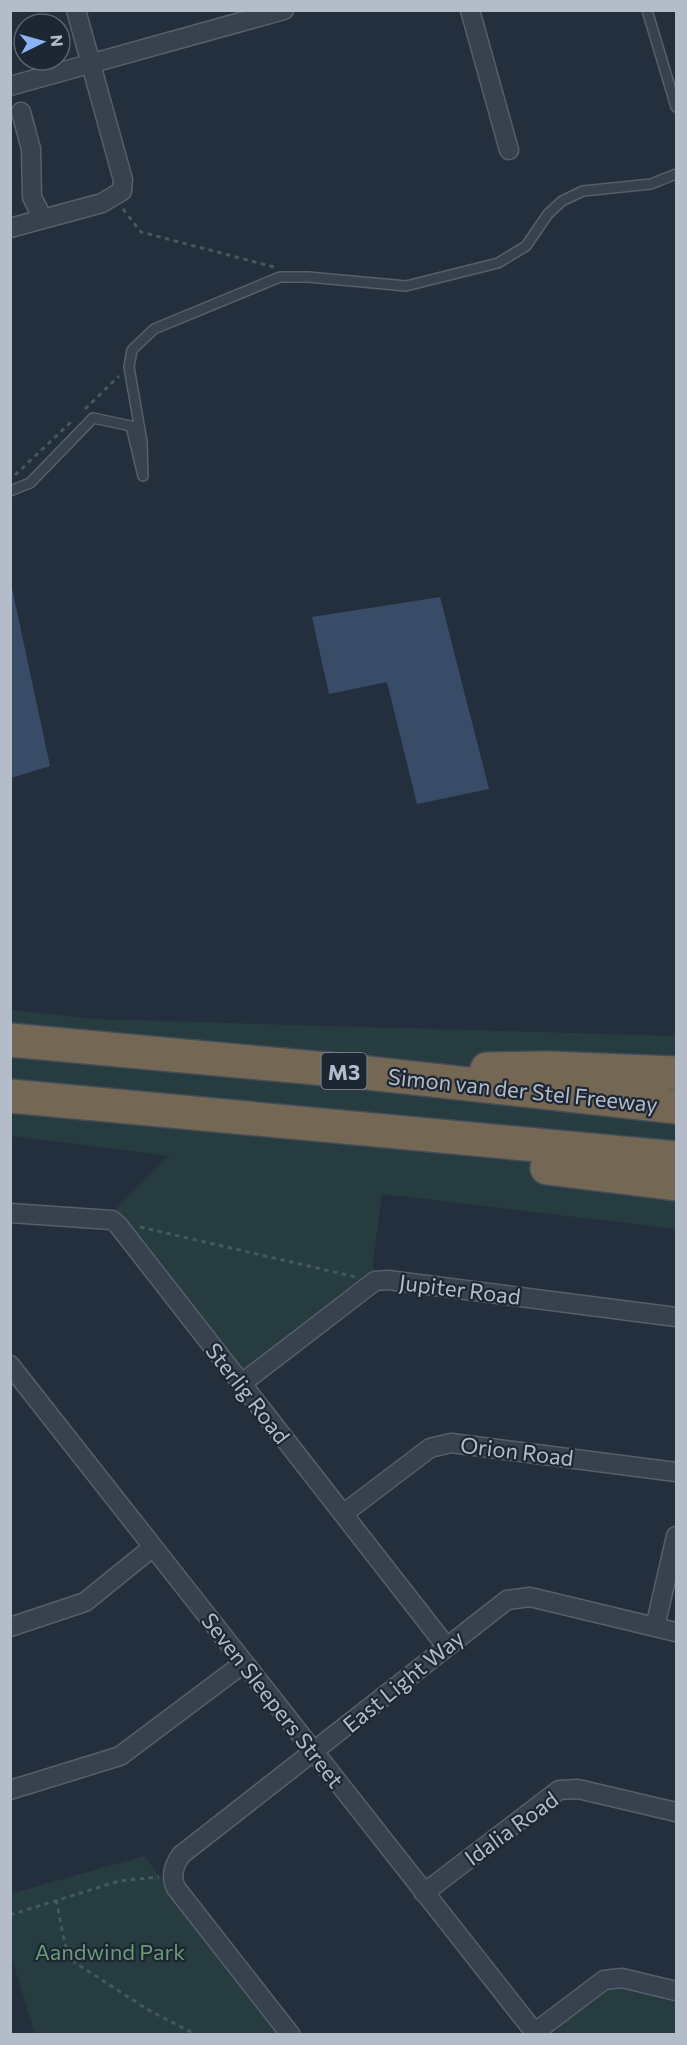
<svg xmlns="http://www.w3.org/2000/svg" width="687" height="2045" font-family="Commissioner,sans-serif">
  <style>
    .green { fill: #263c3f }
    .water { fill: #394c67 }
    .lines { fill: none; stroke-linecap: round; stroke-linejoin: round }
    .lane-casing { stroke: #565f6c; stroke-width: 12 }
    .street-casing { stroke: #565f6c; stroke-width: 21 }
    .highway-casing { stroke: #434c59; stroke-width: 36 }
    .path { stroke: #44595c; stroke-width: 3; stroke-dasharray: 4.5 4.5; stroke-linecap: butt }
    .lane { stroke: #38414e; stroke-width: 9 }
    .street { stroke: #38414e; stroke-width: 18 }
    .highway { stroke: #746855; stroke-width: 33 }
    .labels { text-anchor: middle; dominant-baseline: central; stroke-width: 4.5; stroke-linejoin: round; paint-order: stroke }
    .shield { fill: #1d2633; stroke: #878f9c; stroke-width: 1.5 }
    .shield-label { font-size: 21px; font-weight: bold; fill: #b4bcc9 }
    .street-label { font-size: 22px; fill: #b4bcc9; stroke: #1d2633 }
    .park-label { font-size: 22px; fill: #6b9a76; stroke: #1d2633 }
  </style>
  <rect width="100%" height="100%" fill="#242f3e"/>
  <path class="green" d="M 11,1010 L 95,1019 L 676,1036 L 676,1229 L 382,1194 L 373,1262 L 375,1281 L 241,1384 L 113,1212 L 169,1156 L 11,1136 Z
    M 144,1856 L 282,2034 L 35,2034 L 11,1956 L 10,1894 Z
    M 621,1984 L 676,1997 L 676,2034 L 556,2034 C 562,2014 600,1989 621,1984 Z"/>
  <path class="water" d="M 10,579 L 50,766 L 11,778 L 10,778 Z
    M 440,597 L 489,789 L 417,804 L 387,682 L 329,694 L 312,617 Z"/>
  <g class="lines">
    <g class="lane-casing">
      <path id="lane" d="M 647,10 L 676,107
        M 10,491 L 30,483 L 93,418 L 131,426 L 143,476 L 142,442 L 129,367 L 132,350 L 154,329 L 280,277 L 308,277 L 406,286 L 498,263 L 526,246 L 548,214 L 562,201 L 583,191 L 651,184 L 676,174"/>
    </g>
    <g class="street-casing">
      <path id="street" d="M 470,10 L 509,150
        M 10,86 L 284,10
        M 21,112 L 31,149 L 32,197 L 43,219
        M 10,228 L 102,203 L 122,191 L 123,180 L 76,10
        M 10,1213 L 97,1219 L 112,1220 L 118,1225 L 446,1646
        M 10,1365 L 536,2034
        M 241,1384 L 375,1281 L 388,1280 L 676,1317
        M 343,1514 L 430,1448 L 451,1443 L 676,1472
        M 10,1627 L 85,1602 L 153,1547
        M 655,1627 L 676,1536
        M 10,1790 L 120,1756 L 244,1663
        M 424,1893 L 559,1790 L 578,1789 L 676,1812
        M 534,2033 L 604,1980 L 622,1978 L 676,1991
        M 290,2034 L 176,1888 C 170,1876 174,1865 181,1855 L 507,1600 L 530,1597 L 676,1632"/>
    </g>
    <g class="highway-casing">
      <path id="highway" d="M 10,1040 L 359,1072 L 676,1107
        M 487,1069 L 547,1068 L 676,1073
        M 10,1096 L 676,1158
        M 547,1168 L 676,1184"/>
    </g>
    <path class="path" d="M 123,209 L 141,232 L 274,267
      M 85,409 L 119,376
      M 15,475 L 71,422
      M 140,1227 L 356,1277
      M 56,1900 C 60,1915 64,1949 71,1960 L 150,2011 L 195,2034
      M 10,1915 L 119,1881 L 159,1877"/>
    <use href="#lane" class="lane"/>
    <use href="#street" class="street"/>
    <use href="#highway" class="highway"/>
  </g>
  <g class="labels">
    <rect class="shield" x="321.5" y="1053" width="45" height="36" rx="4.5"/>
    <g class="shield-label">
      <text x="344" y="1071">M3</text>
    </g>
    <g class="street-label">
      <text transform="translate(523 1090) rotate(6)">Simon van der Stel Freeway</text>
      <text transform="translate(460 1289) rotate(7)">Jupiter Road</text>
      <text transform="translate(248 1393) rotate(52)">Sterlig Road</text>
      <text transform="translate(517 1451) rotate(7)">Orion Road</text>
      <text transform="translate(403 1681) rotate(-39)">East Light Way</text>
      <text transform="translate(273 1700) rotate(52)">Seven Sleepers Street</text>
      <text transform="translate(511 1828) rotate(-36)">Idalia Road</text>
    </g>
    <g class="park-label">
      <text x="110" y="1951">Aandwind Park</text>
    </g>
  </g>
  <rect width="687" height="2045" fill="none" stroke="#b4bcc9" stroke-width="24"/>
  <g transform="translate(42 42) rotate(85)"><circle r="28" fill="#1d2633" stroke="#59626f" stroke-width="1.5"/>
  <path d="M0-4.5L10 22L0 15L-10 22Z" fill="#8ab4f8"/>
  <text y="-9" font-size="16" font-weight="bold" text-anchor="middle" fill="#b4bcc9">N</text>
  </g>
</svg>
